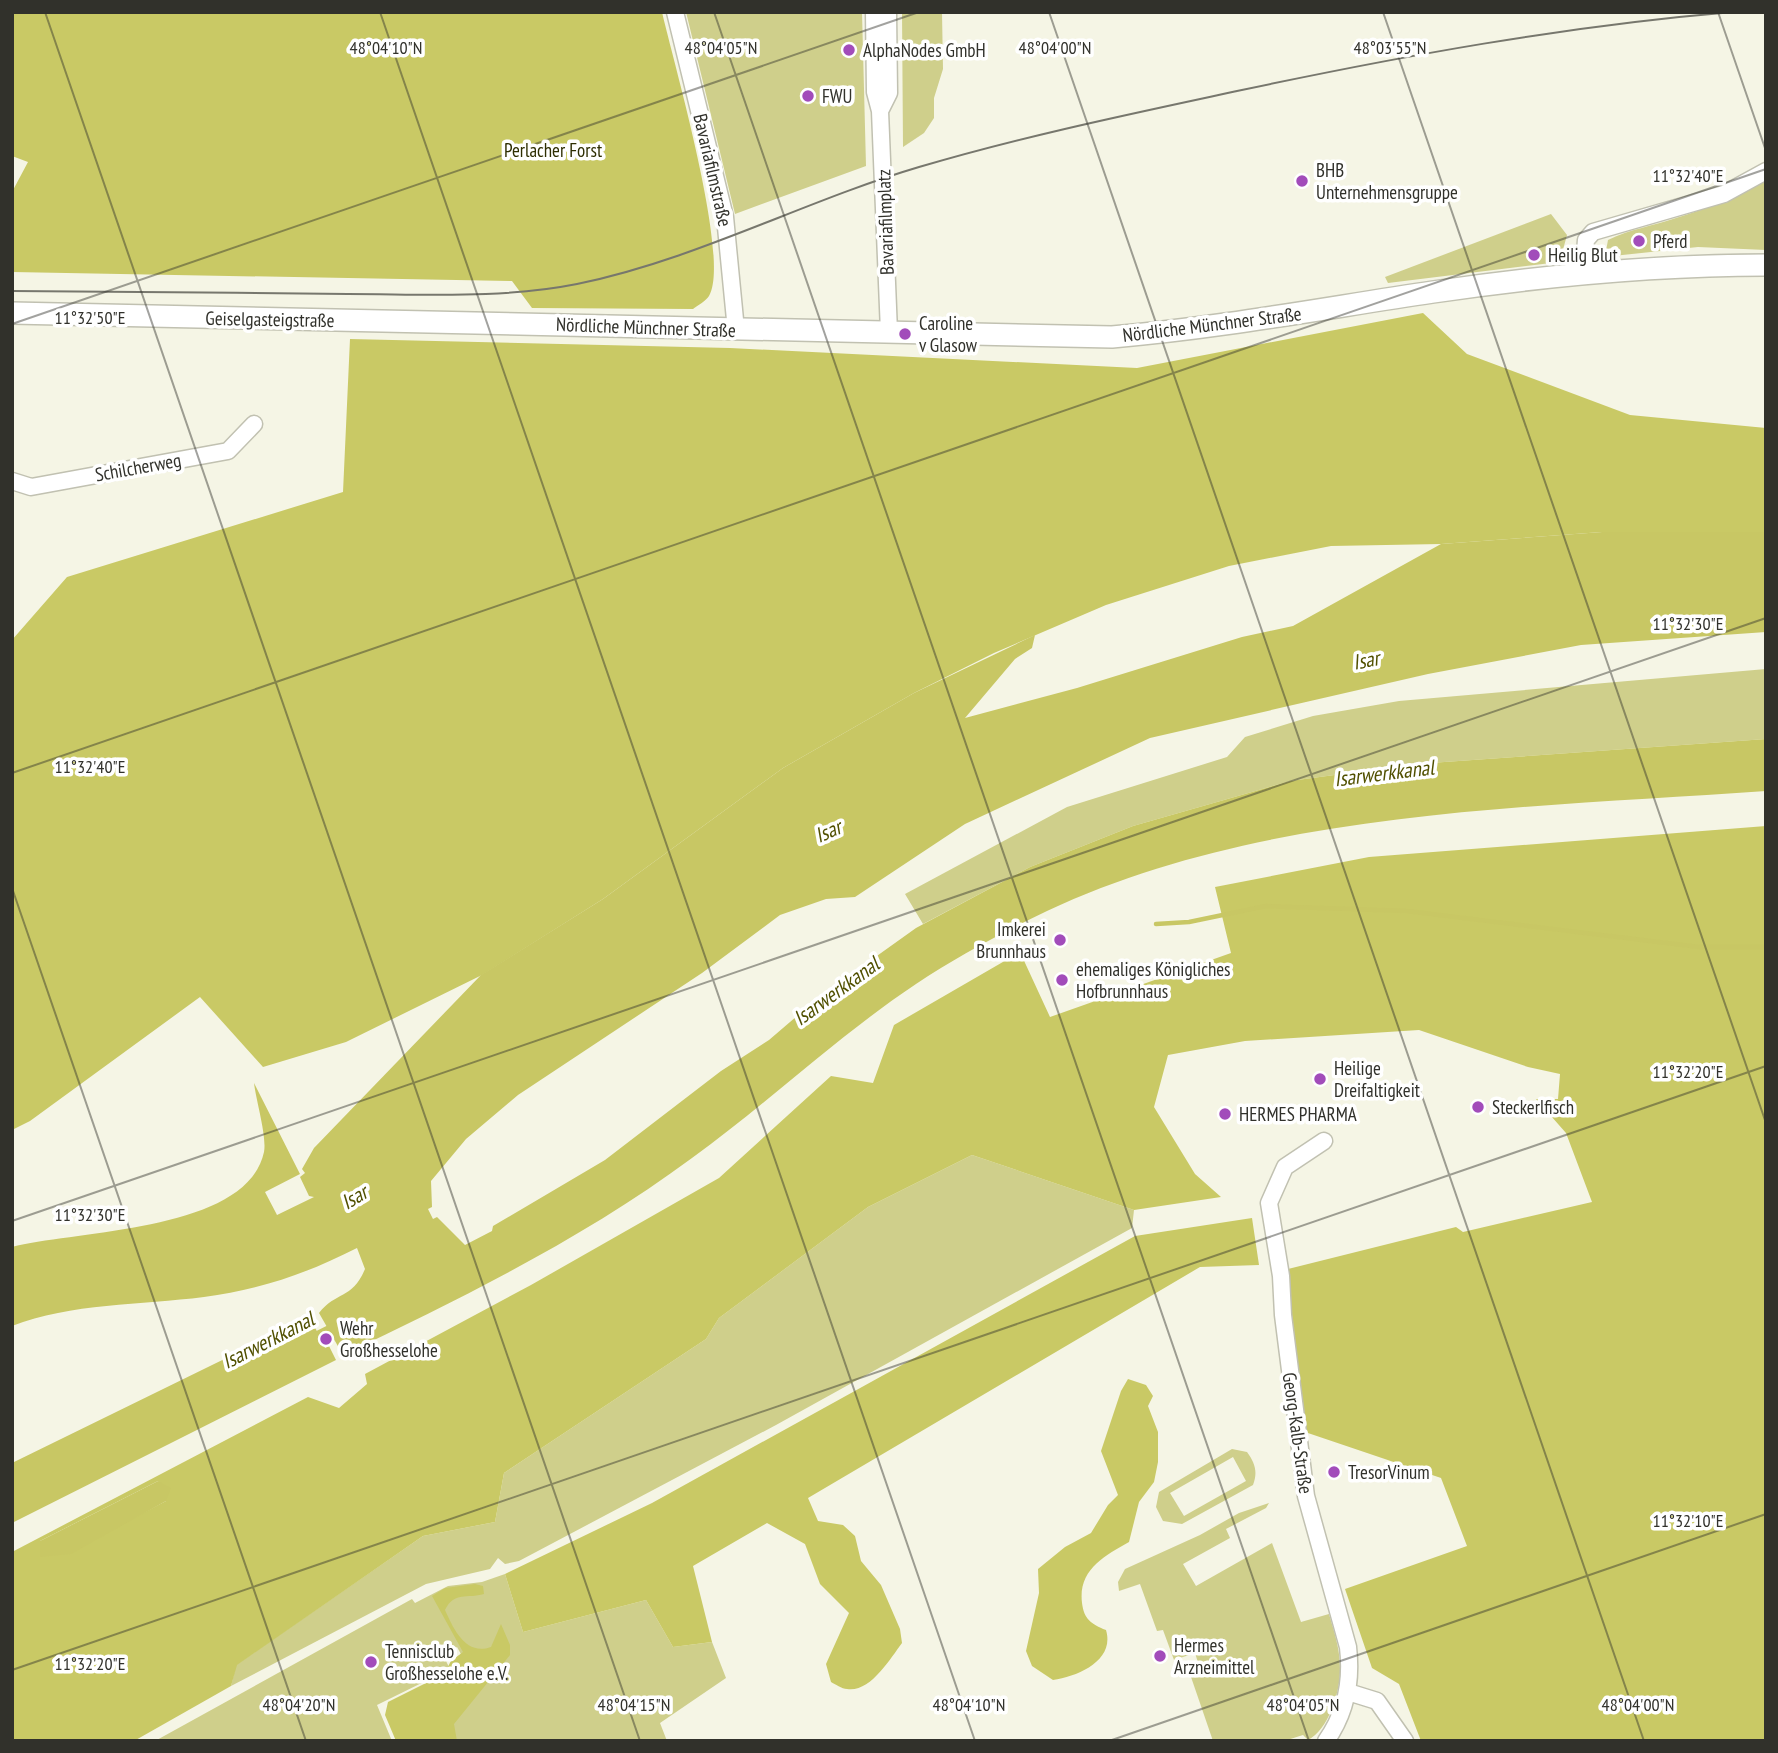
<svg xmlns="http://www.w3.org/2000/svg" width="1778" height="1753" font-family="'PT Sans Narrow',sans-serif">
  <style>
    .green { fill: #cfcf8b; fill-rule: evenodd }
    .forest { fill: #c9c965; fill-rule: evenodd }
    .water { fill: #c8c764 }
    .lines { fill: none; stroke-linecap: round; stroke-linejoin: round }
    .stream { stroke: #c8c764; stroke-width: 4.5 }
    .canal { stroke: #c8c764; stroke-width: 14 }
    .minor-casing { stroke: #c1c1b1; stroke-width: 19 }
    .major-casing { stroke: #c1c1b1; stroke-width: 24 }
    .minor { stroke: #fff; stroke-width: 16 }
    .major { stroke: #fff; stroke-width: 21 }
    .tram { stroke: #77776d; stroke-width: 2 }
    .ticks { fill: none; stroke: #31312b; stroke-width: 2; stroke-opacity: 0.45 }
    .poi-dot { fill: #a24cba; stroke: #fff; stroke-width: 2.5 }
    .labels { text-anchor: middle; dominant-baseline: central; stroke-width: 7; stroke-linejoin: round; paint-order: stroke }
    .poi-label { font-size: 19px; fill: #31312b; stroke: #fff; text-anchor: start }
    .park-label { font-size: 19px; fill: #2e2e02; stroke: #fff }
    .street-label { font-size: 19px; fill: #31312b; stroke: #fff }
    .water-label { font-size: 21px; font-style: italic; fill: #515000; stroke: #fff }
    .ticks-label { font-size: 18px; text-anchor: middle; fill: #31312b; stroke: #fff; stroke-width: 7; stroke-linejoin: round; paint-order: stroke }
  </style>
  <rect width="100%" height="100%" fill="#f5f5e5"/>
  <path class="green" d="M 686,12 L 862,12 L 866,166 L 735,214 Z
    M 902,12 L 942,12 L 943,69 L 934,98 L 934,118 L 924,133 L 903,147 Z
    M 1766,177 L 1766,250 L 1698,247 L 1613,256 L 1606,251 L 1608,240 C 1630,229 1653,226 1676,218 C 1708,209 1737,194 1766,177 Z
    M 1551,214 L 1567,235 L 1561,257 L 1551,263 L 1388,283 L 1385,277 Z
    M 1766,669 L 1766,739 L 1416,764 L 1290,781 L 1133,826 L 1030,867 L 923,924 L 905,894 L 1067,807 L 1227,757 L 1245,737 L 1313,716 L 1399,701 Z
    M 972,1155 L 1134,1210 L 1132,1228 L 776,1425 L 519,1561 L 505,1564 L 498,1558 L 490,1569 L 426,1584 L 231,1686 L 236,1665 L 423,1536 L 495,1522 L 504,1473 L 706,1339 L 719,1318 L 868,1207 Z
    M 1232,1449 L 1247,1452 C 1255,1463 1258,1472 1253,1485 L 1182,1524 L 1163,1521 L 1156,1507 L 1159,1492 ZM 1233,1457 L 1246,1481 L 1184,1516 L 1170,1493 Z
    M 1269,1503 L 1266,1508 L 1226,1529 L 1230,1538 L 1183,1564 L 1196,1586 L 1272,1543 L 1301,1622 L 1329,1614 C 1334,1631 1340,1649 1340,1668 C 1341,1689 1329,1730 1308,1740 L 1303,1735 L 1284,1741 L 1213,1741 L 1191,1677 L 1201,1672 L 1195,1653 L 1174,1660 L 1163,1630 L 1157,1631 L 1140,1584 L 1119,1591 L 1118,1582 L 1125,1569 L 1200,1535 L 1239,1513 Z
    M 505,1574 L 523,1632 L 646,1600 L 673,1647 L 712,1642 L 726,1678 L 660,1723 L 667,1741 L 456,1741 L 453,1724 L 502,1642 L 466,1663 L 457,1647 L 443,1655 L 450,1669 L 377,1705 L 392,1741 L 155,1741 L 412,1599 L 415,1603 L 448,1586 L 482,1582 Z"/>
  <path class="forest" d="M 12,12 L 662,12 C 673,61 731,259 709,296 C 706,301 698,305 693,309 L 532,308 L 512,281 L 12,272 L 12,192 L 28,162 L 12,156 Z
    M 1423,313 L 1467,354 L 1630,415 L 1766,428 L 1766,532 L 1602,532 L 1441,544 L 1331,546 L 1229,566 L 1106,605 L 994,653 L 914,693 L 783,768 L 603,899 L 482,975 L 346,1042 L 263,1067 L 200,997 L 30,1121 L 12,1130 L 12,640 L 67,577 L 343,492 L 350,339 L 730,348 L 1137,368 Z
    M 1766,826 L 1766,1741 L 1421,1741 L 1399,1684 L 1372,1668 L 1345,1589 L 1467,1546 L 1441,1478 L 1302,1431 L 1288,1269 L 1456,1227 L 1463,1232 L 1592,1202 L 1566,1133 L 1536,1099 L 1558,1099 L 1560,1074 L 1528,1067 L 1419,1030 L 1245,1041 L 1168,1055 L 1154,1107 L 1195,1174 L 1221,1197 L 1134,1210 L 972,1155 L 868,1207 L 719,1318 L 706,1339 L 504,1473 L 495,1522 L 423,1536 L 237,1665 L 231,1686 L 134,1741 L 12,1741 L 12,1552 L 308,1397 L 339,1408 L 367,1384 L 365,1374 L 531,1285 L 719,1178 L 831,1076 L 873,1083 L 894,1025 L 1020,952 L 1050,1017 L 1231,953 L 1215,887 L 1369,857 ZM 158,1481 L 166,1501 L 109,1531 L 40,1541 Z
    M 1252,1218 L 1259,1265 L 1200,1267 L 808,1498 L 818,1521 L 843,1525 L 855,1536 L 861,1561 L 881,1585 L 900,1629 L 902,1643 C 890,1659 870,1693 847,1689 C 842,1689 835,1684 831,1682 L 826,1664 L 849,1613 L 820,1584 L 805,1544 L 767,1523 L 693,1566 L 712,1642 L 673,1647 L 646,1600 L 523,1632 L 505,1574 L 652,1503 L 1135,1236 Z
    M 1128,1379 L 1146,1385 L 1153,1396 L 1148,1406 L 1158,1432 L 1158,1462 L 1154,1482 L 1139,1502 L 1129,1542 C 1104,1556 1078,1570 1082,1603 C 1084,1619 1091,1624 1106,1630 C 1115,1660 1079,1676 1053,1680 L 1032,1666 L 1026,1651 L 1039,1593 L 1038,1569 L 1065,1547 L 1091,1533 L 1108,1505 L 1118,1495 L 1101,1451 L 1121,1391 Z
    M 475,1584 L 483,1586 L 484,1594 C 467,1599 454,1591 445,1610 C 454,1630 466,1656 491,1647 L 501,1624 L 510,1645 L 510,1655 L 454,1724 L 457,1741 L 396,1741 L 385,1715 L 388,1702 L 444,1674 L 451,1661 L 463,1652 L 432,1596 L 445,1588 Z"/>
  <path class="water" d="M 1602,532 L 1766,532 L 1766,632 L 1581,645 L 1428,674 L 1150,738 L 965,824 L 855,897 L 826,899 L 780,915 L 702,973 L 518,1095 L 466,1139 L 431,1181 L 432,1207 L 428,1209 L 433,1219 L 437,1217 L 465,1245 L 492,1231 L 493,1226 L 605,1160 L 721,1071 L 769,1040 L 818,998 L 916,928 L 1030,867 L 1133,826 L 1290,781 L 1416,764 L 1766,739 L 1766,791 C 1530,808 1264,809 1047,911 C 1003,932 957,957 916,984 C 838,1036 768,1103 692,1158 C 584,1238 464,1297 343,1355 L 319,1313 C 336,1291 352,1300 365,1269 L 357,1248 C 308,1273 259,1290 204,1297 C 141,1305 71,1303 12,1326 L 12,1247 C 77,1230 247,1232 264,1152 C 267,1137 256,1100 254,1083 L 300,1174 L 265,1192 L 276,1213 L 277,1215 L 314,1197 L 309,1196 L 300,1177 L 305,1173 L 302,1169 L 314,1148 L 481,975 L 603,899 L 783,768 L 914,693 L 1035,635 L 1032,648 L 1015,659 L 965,718 L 1077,688 L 1242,637 L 1293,626 L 1441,544 Z
    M 310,1317 L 325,1348 L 329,1346 L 336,1360 L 12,1523 L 12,1463 Z
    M 158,1481 L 171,1488 L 166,1501 L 71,1554 L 40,1557 L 40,1541 Z"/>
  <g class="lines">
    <path class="stream" d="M 1156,924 L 1189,922 L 1266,906 L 1407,911 L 1699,947 L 1766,947"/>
    <path class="canal" d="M 302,1346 L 344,1325"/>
    <g class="minor-casing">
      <path id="minor" d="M 675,12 L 725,217 L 736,330
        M 874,12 L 875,92 L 880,111 L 889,332
        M 880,111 L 889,93 L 888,12
        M 1583,275 L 1586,240 L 1593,232 L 1724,194 L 1766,171
        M 12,481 L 31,487 L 228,451 L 254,424
        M 1324,1141 L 1285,1167 L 1269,1203 L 1281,1276 L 1283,1315 L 1306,1496 L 1348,1647 C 1352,1681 1346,1713 1326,1741
        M 1348,1692 L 1377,1701 L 1405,1741"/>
    </g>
    <g class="major-casing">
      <path id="major" d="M 12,313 L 1112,337 C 1220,328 1325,308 1433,292 C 1542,276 1655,265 1766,265"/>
    </g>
    <use href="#minor" class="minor"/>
    <use href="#major" class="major"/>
    <path class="tram" d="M 12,291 C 124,291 236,293 348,294 C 424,294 502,299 577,284 C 695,260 804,201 919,167 C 1024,136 1130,114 1237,91 C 1402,56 1565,26 1733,12"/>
  </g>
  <path class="ticks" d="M 45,12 L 640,1741M 380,12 L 975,1741M 714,12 L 1309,1741M 1049,12 L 1644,1741M 1383,12 L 1766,1123M 1718,12 L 1766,151M 12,324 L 919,12M 12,773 L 1766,169M 12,888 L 306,1741M 12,1221 L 1766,618M 12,1670 L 1766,1066M 1109,1741 L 1766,1514"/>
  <g class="poi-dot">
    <circle cx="849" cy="50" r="7"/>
    <circle cx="808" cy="96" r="7"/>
    <circle cx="1302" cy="181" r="7"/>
    <circle cx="1639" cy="241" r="7"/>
    <circle cx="1534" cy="255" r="7"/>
    <circle cx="905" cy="334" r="7"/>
    <circle cx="1060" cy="940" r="7"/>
    <circle cx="1062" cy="980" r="7"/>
    <circle cx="1320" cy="1079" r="7"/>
    <circle cx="1478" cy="1107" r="7"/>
    <circle cx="1225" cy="1114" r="7"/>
    <circle cx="326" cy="1339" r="7"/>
    <circle cx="1334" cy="1472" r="7"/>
    <circle cx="1160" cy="1656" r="7"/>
    <circle cx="371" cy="1662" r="7"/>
  </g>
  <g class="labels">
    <g class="poi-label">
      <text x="863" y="50">AlphaNodes GmbH</text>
      <text x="822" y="96">FWU</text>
      <text x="1316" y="170">BHB<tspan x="1316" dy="22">Unternehmensgruppe</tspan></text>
      <text x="1653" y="241">Pferd</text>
      <text x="1548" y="255">Heilig Blut</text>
      <text x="919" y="323">Caroline<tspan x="919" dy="22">v Glasow</tspan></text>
      <text x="1046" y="929" text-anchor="end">Imkerei<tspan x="1046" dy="22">Brunnhaus</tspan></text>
      <text x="1076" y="969">ehemaliges Königliches<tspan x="1076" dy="22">Hofbrunnhaus</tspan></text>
      <text x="1334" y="1068">Heilige<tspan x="1334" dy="22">Dreifaltigkeit</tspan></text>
      <text x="1492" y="1107">Steckerlfisch</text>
      <text x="1239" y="1114">HERMES PHARMA</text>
      <text x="340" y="1328">Wehr<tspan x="340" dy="22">Großhesselohe</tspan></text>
      <text x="1348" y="1472">TresorVinum</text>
      <text x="1174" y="1645">Hermes<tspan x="1174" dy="22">Arzneimittel</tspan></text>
      <text x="385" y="1651">Tennisclub<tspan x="385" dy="22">Großhesselohe e.V.</tspan></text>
    </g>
    <g class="park-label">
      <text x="553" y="150">Perlacher Forst</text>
    </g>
    <g class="street-label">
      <text transform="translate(713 170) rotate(77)">Bavariafilmstraße</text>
      <text transform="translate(885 222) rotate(-92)">Bavariafilmplatz</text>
      <text transform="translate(270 319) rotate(1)">Geiselgasteigstraße</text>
      <text transform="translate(1212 324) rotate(-7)">Nördliche Münchner Straße</text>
      <text transform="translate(646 327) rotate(2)">Nördliche Münchner Straße</text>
      <text transform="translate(138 467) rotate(-10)">Schilcherweg</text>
      <text transform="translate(1298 1433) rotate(82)">Georg-Kalb-Straße</text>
    </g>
    <g class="water-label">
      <text transform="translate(1366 660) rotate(-11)">Isar</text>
      <text transform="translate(1384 773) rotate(-7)">Isarwerkkanal</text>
      <text transform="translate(828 831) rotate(-24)">Isar</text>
      <text transform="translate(836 991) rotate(-36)">Isarwerkkanal</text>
      <text transform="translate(354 1197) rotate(-31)">Isar</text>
      <text transform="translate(268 1340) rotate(-27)">Isarwerkkanal</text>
    </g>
  </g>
  <g class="ticks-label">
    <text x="386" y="54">48°04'10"N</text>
    <text x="721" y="54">48°04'05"N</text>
    <text x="1055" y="54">48°04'00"N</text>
    <text x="1390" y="54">48°03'55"N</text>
    <text x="1688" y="182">11°32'40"E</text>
    <text x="90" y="324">11°32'50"E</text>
    <text x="1688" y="630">11°32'30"E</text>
    <text x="90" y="773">11°32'40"E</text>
    <text x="1688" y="1078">11°32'20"E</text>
    <text x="90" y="1221">11°32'30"E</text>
    <text x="1688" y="1527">11°32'10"E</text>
    <text x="90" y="1670">11°32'20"E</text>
    <text x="299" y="1711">48°04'20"N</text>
    <text x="634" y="1711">48°04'15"N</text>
    <text x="969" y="1711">48°04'10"N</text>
    <text x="1303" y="1711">48°04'05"N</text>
    <text x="1638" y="1711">48°04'00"N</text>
  </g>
  <rect width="1778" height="1753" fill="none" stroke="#31312b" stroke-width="28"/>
</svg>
